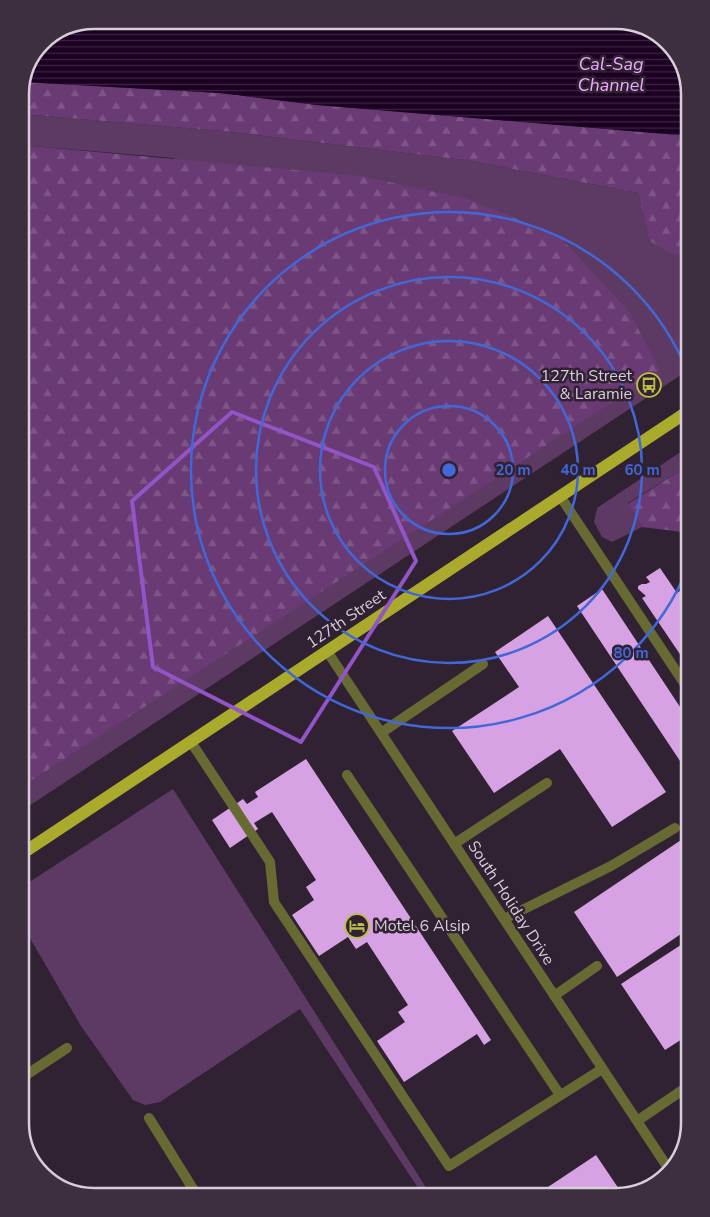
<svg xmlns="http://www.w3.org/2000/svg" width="710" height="1217" font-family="'Nunito Sans',sans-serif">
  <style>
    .green { fill: #5d3a64 }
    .forest { fill: url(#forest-firs) }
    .water { fill: url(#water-rules) }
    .building { fill: #d7a2e3 }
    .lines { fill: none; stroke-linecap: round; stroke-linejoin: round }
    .lane { stroke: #686a34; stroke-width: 10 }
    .primary { stroke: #aaab2d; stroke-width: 12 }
    .marked { fill: none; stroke: #9254c6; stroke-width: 4; stroke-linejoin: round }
    .ring { fill: none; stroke: #4268d8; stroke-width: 2.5 }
    .labels { text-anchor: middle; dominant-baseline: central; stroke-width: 5; stroke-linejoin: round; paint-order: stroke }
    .poi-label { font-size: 16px; fill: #d7ced9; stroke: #302133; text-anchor: end }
    .street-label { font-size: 16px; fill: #d7ced9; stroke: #302133 }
    .water-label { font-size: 18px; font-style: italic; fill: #efa9fe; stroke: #302133 }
    .rim { fill: none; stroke: #d7ced9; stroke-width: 2.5 }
    .centre { fill: #4268d8; stroke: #302133; stroke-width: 2.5 }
    .ring-label { font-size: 15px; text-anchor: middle; font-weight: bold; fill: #4268d8; stroke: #302133; stroke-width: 5; stroke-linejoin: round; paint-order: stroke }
  </style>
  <defs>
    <pattern id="forest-firs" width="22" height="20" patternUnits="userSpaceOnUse" patternTransform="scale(1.25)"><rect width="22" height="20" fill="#693a74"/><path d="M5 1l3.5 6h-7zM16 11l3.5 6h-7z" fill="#7e5587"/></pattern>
    <pattern id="water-rules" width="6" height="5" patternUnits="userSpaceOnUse" patternTransform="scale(1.25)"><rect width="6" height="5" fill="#1b0022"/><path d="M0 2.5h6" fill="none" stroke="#3b2442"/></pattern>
  </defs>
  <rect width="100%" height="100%" fill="#302133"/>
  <path class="green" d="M 20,114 L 222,131 L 465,160 L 638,193 L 649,240 L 682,255 L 690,252 L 690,369 L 20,812 L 20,788 L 213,661 L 174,158 L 20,145 Z
    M 679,453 L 690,454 L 690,475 L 678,472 L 628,503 L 642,527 L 612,542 L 602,537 L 594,522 L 597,508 Z
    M 173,789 L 432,1197 L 424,1197 L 300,1009 L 160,1102 L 145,1105 L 133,1100 L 81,1026 L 20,921 L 20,888 Z"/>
  <path class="forest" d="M 23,82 L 220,93 L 317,105 L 690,136 L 690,252 C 675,258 661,249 649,240 L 638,193 L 465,160 L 222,131 L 20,114 L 20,89 Z
    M 20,145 L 361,176 L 468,199 L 559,236 L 630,313 L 660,371 L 20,788 Z
    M 678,472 L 690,475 L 690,533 L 642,527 L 628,504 Z"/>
  <path class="water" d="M 94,20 L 621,20 L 657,33 L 682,62 L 690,94 L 690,136 L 317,105 L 220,93 L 23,82 L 42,41 Z"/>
  <path class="building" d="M 660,568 L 677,593 L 684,588 L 690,598 L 690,669 L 642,598 L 646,596 L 638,589 L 638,586 L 642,584 L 646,584 L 650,582 L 646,577 Z
    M 602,589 L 690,722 L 690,776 L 577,606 Z
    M 548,616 L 666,792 L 612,827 L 560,749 L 494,793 L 452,731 L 519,687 L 495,652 Z
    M 306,759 L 491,1040 L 484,1045 L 477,1034 L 404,1082 L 377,1041 L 405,1022 L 398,1012 L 408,1005 L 367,942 L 356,949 L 348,937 L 319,956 L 292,915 L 314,900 L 306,887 L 316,880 L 272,812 L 254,823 L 258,829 L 230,848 L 212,820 L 243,799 L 247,804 L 258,797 L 255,792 Z
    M 690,834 L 690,928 L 617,977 L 574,912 Z
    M 690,939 L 690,1034 L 665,1050 L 621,984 Z
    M 596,1155 L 623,1195 L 616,1197 L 533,1197 Z"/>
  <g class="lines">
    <path class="lane" d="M 560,496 L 690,692
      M 327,651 L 670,1171
      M 381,733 L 483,664
      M 191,742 L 270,862 L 274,902 L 449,1166 L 602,1069
      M 347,775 L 560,1095
      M 454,844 L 547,783
      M 504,919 L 611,866 L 675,828
      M 554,996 L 597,966
      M 20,1079 L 67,1048
      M 149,1118 L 198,1197
      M 637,1121 L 690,1085"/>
    <path class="primary" d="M 20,855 L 690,410"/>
  </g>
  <path class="marked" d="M 232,412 L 374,467 L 416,561 L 301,742 L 153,667 L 132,501 Z"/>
  <g class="ring">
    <circle cx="449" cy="470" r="64"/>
    <circle cx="449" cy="470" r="129"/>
    <circle cx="449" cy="470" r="193"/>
    <path d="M690 562A258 258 0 1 1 690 378"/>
  </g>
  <defs>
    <g id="bus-ring" transform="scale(1.25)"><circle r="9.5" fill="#302133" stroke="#bdbf43" stroke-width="1.5"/><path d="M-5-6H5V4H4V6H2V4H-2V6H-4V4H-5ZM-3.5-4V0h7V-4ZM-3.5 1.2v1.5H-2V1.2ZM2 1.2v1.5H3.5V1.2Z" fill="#bdbf43"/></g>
    <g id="hotel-ring" transform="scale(1.25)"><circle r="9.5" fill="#302133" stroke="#bdbf43" stroke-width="1.5"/><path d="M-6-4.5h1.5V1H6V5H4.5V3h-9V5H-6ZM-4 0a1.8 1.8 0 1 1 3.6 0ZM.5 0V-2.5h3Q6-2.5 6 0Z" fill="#bdbf43"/></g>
  </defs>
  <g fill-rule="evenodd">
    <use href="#bus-ring" x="649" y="385"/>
    <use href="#hotel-ring" x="357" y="926"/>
  </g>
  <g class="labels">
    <g class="poi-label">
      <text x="632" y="376">127th Street<tspan x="632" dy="18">&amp; Laramie</tspan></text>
      <text x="374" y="926" text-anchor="start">Motel 6 Alsip</text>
    </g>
    <g class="street-label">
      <text transform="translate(346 619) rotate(-34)">127th Street</text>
      <text transform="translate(511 903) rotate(57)">South Holiday Drive</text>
    </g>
    <g class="water-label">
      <text x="611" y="64">Cal-Sag<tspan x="611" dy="21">Channel</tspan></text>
    </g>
  </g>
  <path d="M0 0H710V1217H0ZM94 29H616A65 65 0 0 1 681 94V1123A65 65 0 0 1 616 1188H94A65 65 0 0 1 29 1123V94A65 65 0 0 1 94 29Z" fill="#3d2f40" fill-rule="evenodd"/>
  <path class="rim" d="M94 29H616A65 65 0 0 1 681 94V1123A65 65 0 0 1 616 1188H94A65 65 0 0 1 29 1123V94A65 65 0 0 1 94 29Z"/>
  <circle cx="449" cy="470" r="8" class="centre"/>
  <g class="ring-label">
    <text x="513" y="475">20 m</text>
    <text x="578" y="475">40 m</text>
    <text x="642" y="475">60 m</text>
    <text x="631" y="658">80 m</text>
  </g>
</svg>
